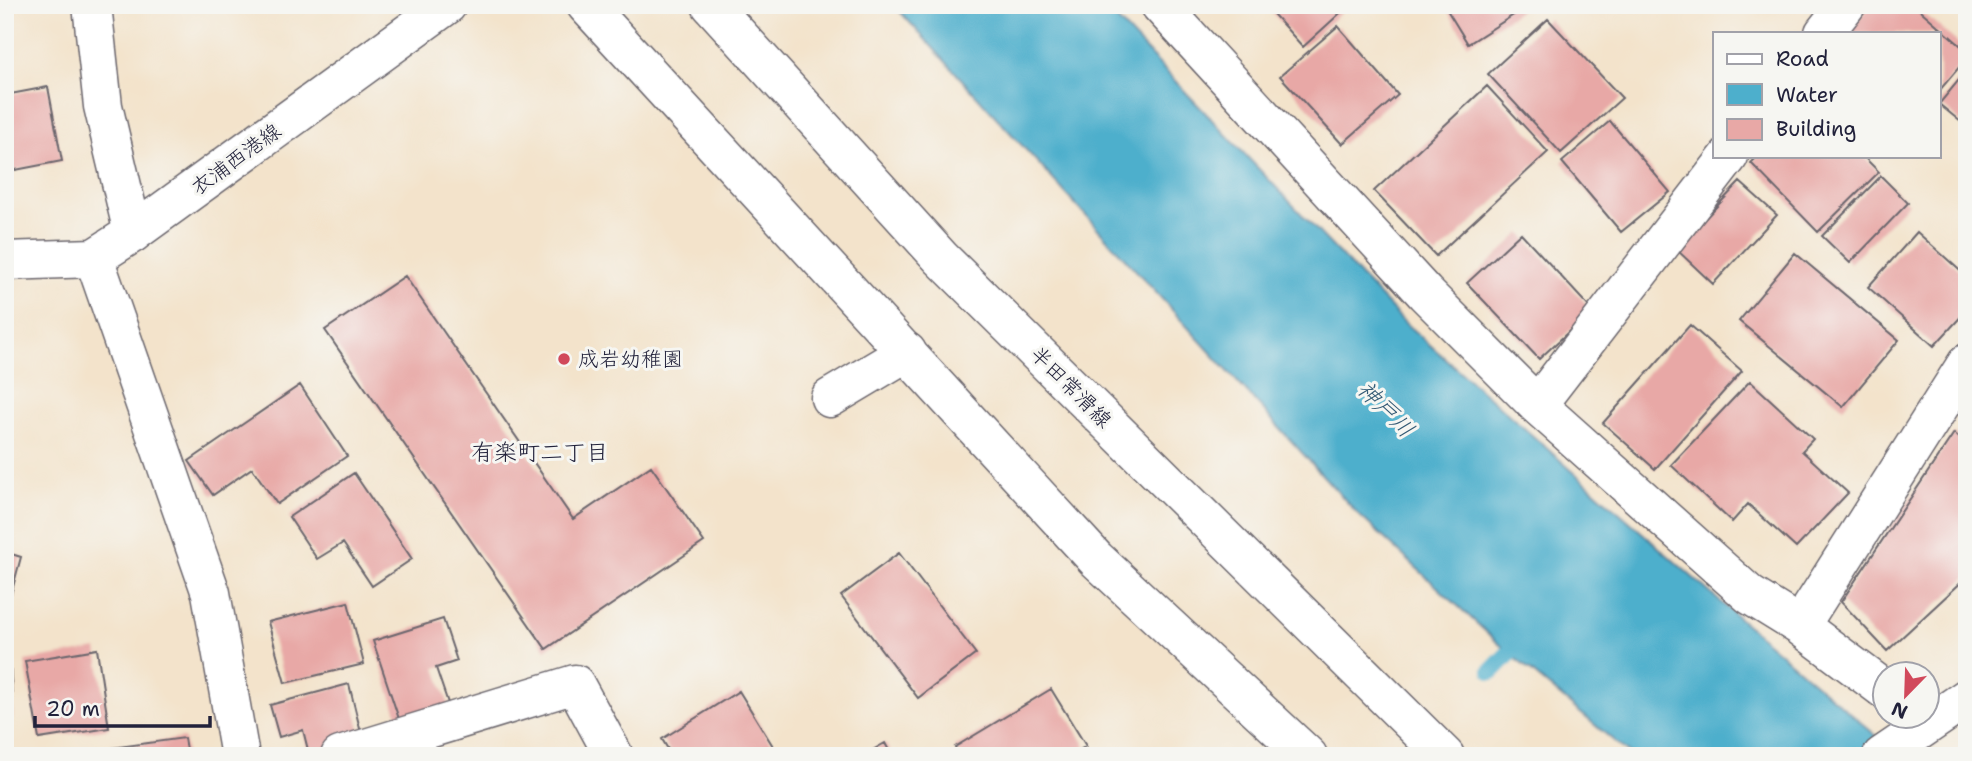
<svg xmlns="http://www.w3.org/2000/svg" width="1972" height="761" font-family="'Shantell Sans','Klee One',sans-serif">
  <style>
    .water { fill: #4dafcc; stroke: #386884; stroke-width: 2 }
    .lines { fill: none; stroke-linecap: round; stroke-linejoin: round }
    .stream { stroke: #4dafcc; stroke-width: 18 }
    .building { fill: #e8a8a6 }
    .minor-casing { stroke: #6b666d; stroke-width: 41 }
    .major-casing { stroke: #6b666d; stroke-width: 41 }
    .highway-casing { stroke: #6b666d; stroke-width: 41 }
    .minor { stroke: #fff; stroke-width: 38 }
    .major { stroke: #fff; stroke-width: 38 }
    .highway { stroke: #fff; stroke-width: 38 }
    .poi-dot { fill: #d1495b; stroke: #f6f6f2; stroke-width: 2.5 }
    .labels { text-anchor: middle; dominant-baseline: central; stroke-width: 6; stroke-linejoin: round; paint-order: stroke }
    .street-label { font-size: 21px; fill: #22223b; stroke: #f6f6f2 }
    .poi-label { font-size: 21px; fill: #22223b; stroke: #f6f6f2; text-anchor: start }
    .water-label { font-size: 23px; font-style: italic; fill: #335a75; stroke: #f6f6f2 }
    .neighbourhood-label { font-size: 23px; fill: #22223b; stroke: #f6f6f2 }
  </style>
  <rect width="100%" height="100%" fill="#f6f6f2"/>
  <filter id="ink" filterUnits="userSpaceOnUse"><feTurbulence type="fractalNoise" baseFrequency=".0143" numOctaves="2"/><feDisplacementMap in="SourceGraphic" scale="14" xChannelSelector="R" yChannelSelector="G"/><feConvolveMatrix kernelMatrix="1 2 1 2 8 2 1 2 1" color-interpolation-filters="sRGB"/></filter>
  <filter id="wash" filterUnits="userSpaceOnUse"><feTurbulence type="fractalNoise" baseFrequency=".00686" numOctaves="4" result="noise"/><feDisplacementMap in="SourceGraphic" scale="28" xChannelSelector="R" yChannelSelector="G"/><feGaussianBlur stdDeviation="1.57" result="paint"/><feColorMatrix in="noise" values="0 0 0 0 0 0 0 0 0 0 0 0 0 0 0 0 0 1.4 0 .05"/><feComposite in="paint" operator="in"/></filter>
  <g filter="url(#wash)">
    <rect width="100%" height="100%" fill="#f3e3cb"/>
    <path class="water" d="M 894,5 L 1103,5 L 1404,322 L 1733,613 L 1900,756 L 1632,756 L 1509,653 L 1357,513 Z"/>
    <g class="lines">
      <path class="stream" d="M 1492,671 L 1526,636"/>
    </g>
    <g id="blocks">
      <path class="building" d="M 1265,5 L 1349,5 L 1303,47 Z
        M 1444,5 L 1529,5 L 1468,44 Z
        M 1871,5 L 1914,5 L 1967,51 L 1967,58 L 1939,91 L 1939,33 L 1847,33 Z
        M 1548,19 L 1622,98 L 1561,153 L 1488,74 Z
        M 1338,26 L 1398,95 L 1342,144 L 1280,76 Z
        M 1967,70 L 1967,127 L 1939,104 Z
        M 1487,86 L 1548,152 L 1436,256 L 1374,191 Z
        M 48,87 L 62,161 L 5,172 L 5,95 Z
        M 1610,121 L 1670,192 L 1621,232 L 1562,162 Z
        M 1758,156 L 1863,156 L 1879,172 L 1818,232 L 1751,163 Z
        M 1881,176 L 1908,203 L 1850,263 L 1822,236 Z
        M 1740,182 L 1777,215 L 1713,284 L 1676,249 Z
        M 1917,232 L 1967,277 L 1967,310 L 1934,346 L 1868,287 Z
        M 1521,233 L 1592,310 L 1539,359 L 1467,283 Z
        M 1795,253 L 1899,340 L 1843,407 L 1739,321 Z
        M 405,276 L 573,519 L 651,466 L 704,542 L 546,649 L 325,330 Z
        M 1690,325 L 1742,371 L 1655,469 L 1603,423 Z
        M 1750,381 L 1813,439 L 1802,451 L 1848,493 L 1796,548 L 1748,504 L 1732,522 L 1671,465 Z
        M 300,385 L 347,456 L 277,504 L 252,468 L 213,495 L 189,461 Z
        M 1954,433 L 1967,445 L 1967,577 L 1887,651 L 1841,602 Z
        M 354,473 L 412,559 L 372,586 L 343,543 L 317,559 L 289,517 Z
        M 5,552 L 21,557 L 6,613 L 5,613 Z
        M 899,553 L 976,654 L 918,698 L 841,596 Z
        M 348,602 L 364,664 L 285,683 L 268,622 Z
        M 443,619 L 457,661 L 436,668 L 449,706 L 400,722 L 373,641 Z
        M 97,649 L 109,728 L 39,739 L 25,661 Z
        M 5,657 L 10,657 L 13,718 L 5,718 Z
        M 349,684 L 363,741 L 309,754 L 303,730 L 279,737 L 270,705 Z
        M 1051,689 L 1086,746 L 1070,756 L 961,756 L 955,747 Z
        M 739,691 L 776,751 L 769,756 L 672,756 L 662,739 Z
        M 184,738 L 187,756 L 67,756 L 67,754 Z
        M 885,743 L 892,756 L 862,756 Z"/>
    </g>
  </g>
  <g filter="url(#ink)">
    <use href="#blocks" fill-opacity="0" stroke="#6b666d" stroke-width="2"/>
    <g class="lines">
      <g class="minor-casing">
        <path id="minor" d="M 92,5 L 103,106 L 133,233
          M 1160,5 L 1425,293 L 1537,405 L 1750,595 L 1800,626 L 1884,689
          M 1824,33 L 1846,5
          M 94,258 L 211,593 L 240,756
          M 830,398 L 907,352
          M 1537,405 L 1729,156
          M 1800,626 L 1967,363
          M 340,756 L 575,684 L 614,756"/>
      </g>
      <g class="major-casing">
        <path id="major" d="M 586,5 L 1096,559 L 1308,756
          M 711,5 L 941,258 L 1445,756
          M 5,261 L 94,258 L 133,233 L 447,5"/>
      </g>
      <g class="highway-casing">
        <path id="highway" d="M 1882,756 L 1967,698"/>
      </g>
      <use href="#minor" class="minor"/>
      <use href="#major" class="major"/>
      <use href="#highway" class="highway"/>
    </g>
  </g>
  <circle class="poi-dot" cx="564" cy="359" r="7"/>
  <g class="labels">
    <g class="street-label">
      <text transform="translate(236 159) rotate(-36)">衣浦西港線</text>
      <text transform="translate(1071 387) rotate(45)">半田常滑線</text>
    </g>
    <g class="poi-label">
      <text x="578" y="359">成岩幼稚園</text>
    </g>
    <g class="water-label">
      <text transform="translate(1386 409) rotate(45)">神戸川</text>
    </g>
    <g class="neighbourhood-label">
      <text x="540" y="452">有楽町二丁目</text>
    </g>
  </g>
  <rect width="1972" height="761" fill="none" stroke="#f6f6f2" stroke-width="28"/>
  <rect x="1713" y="32" width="228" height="126" fill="#f6f6f2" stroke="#a1a1a9" stroke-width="2"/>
  <rect x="1727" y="54" width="35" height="10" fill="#ffffff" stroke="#a1a1a9" stroke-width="2"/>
  <text x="1776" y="66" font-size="21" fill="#22223b">Road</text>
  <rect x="1727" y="84" width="35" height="21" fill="#4dafcc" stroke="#a1a1a9" stroke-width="2"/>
  <text x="1776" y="102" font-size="21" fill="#22223b">Water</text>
  <rect x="1727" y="119" width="35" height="21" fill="#e8a8a6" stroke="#a1a1a9" stroke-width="2"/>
  <text x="1776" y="136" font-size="21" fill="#22223b">Building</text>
  <g transform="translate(1906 695) rotate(203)"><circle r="33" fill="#f6f6f2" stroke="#a1a1a9" stroke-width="2"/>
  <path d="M0-5L12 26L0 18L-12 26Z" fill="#d1495b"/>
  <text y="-10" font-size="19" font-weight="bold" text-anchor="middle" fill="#22223b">N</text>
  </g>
  <path d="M35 716v10h175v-10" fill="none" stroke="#22223b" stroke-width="3.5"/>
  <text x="46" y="716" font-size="21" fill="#22223b" stroke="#f6f6f2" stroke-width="5" paint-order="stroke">20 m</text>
</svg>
